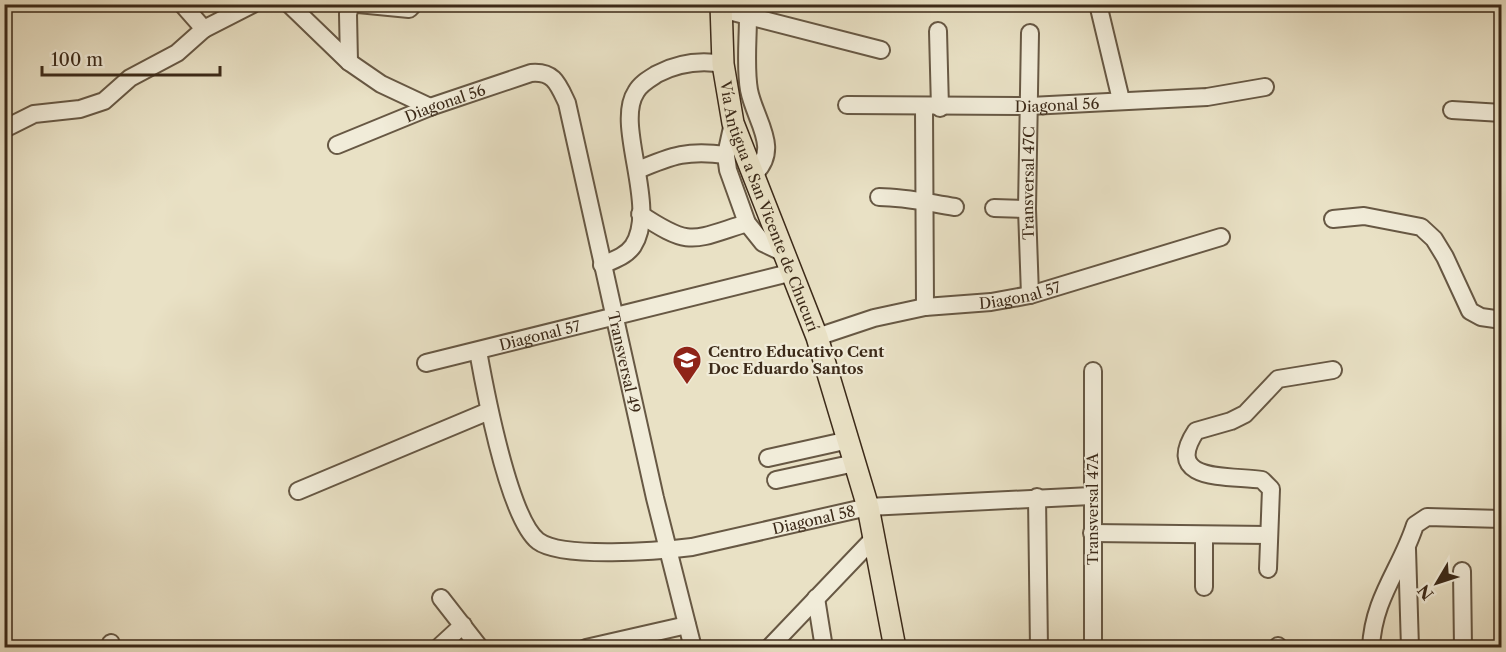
<svg xmlns="http://www.w3.org/2000/svg" width="1506" height="652" font-family="'Libre Caslon Text',serif">
  <style>
    .lines { fill: none; stroke-linecap: round; stroke-linejoin: round }
    .minor-casing { stroke: #675844; stroke-width: 20 }
    .major-casing { stroke: #3c2a19; stroke-width: 24 }
    .minor { stroke: #f1ecd9; stroke-width: 16 }
    .major { stroke: #e9e1c5; stroke-width: 21 }
    .labels { text-anchor: middle; dominant-baseline: central; stroke-width: 4.5; stroke-linejoin: round; paint-order: stroke }
    .street-label { font-size: 15px; fill: #3c2a19; stroke: #f1ecd9 }
    .poi-label { font-size: 15px; font-weight: bold; fill: #3c2a19; stroke: #f1ecd9; text-anchor: start }
  </style>
  <rect width="100%" height="100%" fill="#e9e1c5"/>
  <filter id="stains"><feTurbulence type="fractalNoise" baseFrequency=".00333" numOctaves="4"/><feColorMatrix values="0 0 0 0 .2 0 0 0 0 .09 0 0 0 0 .02 0 0 0 .5 -.17"/></filter>
  <radialGradient id="worn" r=".72"><stop offset=".6" stop-color="#630" stop-opacity="0"/><stop offset="1" stop-color="#630" stop-opacity=".3"/></radialGradient>
  <g class="lines">
    <g class="minor-casing">
      <g id="minor">
        <path d="M 182,4 L 204,29 L 253,4"/>
        <path d="M 289,4 L 349,62 L 381,84 L 430,107"/>
        <path d="M 358,4 L 409,9 L 414,4"/>
        <path d="M 1098,4 L 1121,100"/>
        <path d="M 721,9 L 881,50"/>
        <path d="M 748,16 C 748,40 745,67 749,90 C 755,121 782,149 753,175"/>
        <path d="M 938,31 L 940,108"/>
        <path d="M 349,62 L 348,14 L 351,4"/>
        <path id="s1" d="M 847,105 L 1030,106 L 1207,97 L 1265,87"/>
        <path d="M 924,108 L 925,307"/>
        <path d="M 1452,110 L 1502,113"/>
        <path d="M 733,123 L 726,155 L 728,170 L 747,223 L 763,243 L 786,254"/>
        <path d="M 4,129 L 34,114 L 80,109 L 104,101 L 130,78 L 177,53 L 204,29"/>
        <path id="s2" d="M 337,145 L 430,107 L 531,73 C 554,71 558,84 567,103 L 655,498 L 693,648"/>
        <path d="M 638,170 C 673,155 688,150 726,155"/>
        <path d="M 879,197 C 906,197 929,203 955,207"/>
        <path d="M 994,208 L 1027,209"/>
        <path d="M 640,214 C 691,248 692,240 747,223"/>
        <path d="M 1333,219 L 1364,216 L 1421,227 L 1434,239 L 1445,257 L 1470,311 L 1481,317 L 1502,320"/>
        <path d="M 602,265 C 614,260 626,256 633,246 C 659,207 614,125 636,92 C 640,84 649,79 657,74 C 678,63 700,60 723,64"/>
        <path id="s3" d="M 1030,295 L 1027,209 L 1030,33"/>
        <path id="s4" d="M 817,337 L 874,318 L 925,307 L 991,302 L 1030,295 L 1221,237"/>
        <path id="s5" d="M 478,351 C 485,390 509,518 538,541 C 562,559 660,551 692,547 L 868,507 L 1091,496"/>
        <path id="s6" d="M 426,363 L 793,272"/>
        <path d="M 1093,371 L 1093,648"/>
        <path d="M 768,458 L 849,440"/>
        <path d="M 776,480 L 855,463"/>
        <path d="M 298,491 L 489,411"/>
        <path d="M 1037,497 L 1039,648"/>
        <path d="M 1092,533 L 1268,535"/>
        <path d="M 1204,535 L 1204,587"/>
        <path d="M 1407,549 L 1410,648"/>
        <path d="M 1268,569 L 1271,489 L 1262,480 C 1233,475 1161,484 1196,431 L 1231,421 L 1245,414 L 1278,379 L 1333,370"/>
        <path d="M 1462,571 L 1463,648"/>
        <path d="M 441,598 L 480,648"/>
        <path d="M 816,598 L 824,648"/>
        <path d="M 111,643 L 112,648"/>
        <path d="M 438,648 L 463,625"/>
        <path d="M 586,648 L 687,625"/>
        <path d="M 769,648 L 875,537"/>
        <path d="M 1278,648 L 1278,646"/>
        <path d="M 1371,648 C 1373,598 1401,569 1415,525 L 1427,517 L 1502,519"/>
      </g>
    </g>
    <g class="major-casing">
      <g id="major">
        <path id="s7" d="M 721,4 L 723,64 L 733,123 L 817,337 L 868,507 L 895,648"/>
      </g>
    </g>
    <use href="#minor" class="minor"/>
    <use href="#major" class="major"/>
  </g>
  <defs>
    <g id="school-pin" transform="scale(1.5)"><path d="M0 17L-7.5 6A9.5 9.5 0 1 1 7.5 6Z" fill="#8f2418" stroke="#f1ecd9"/><path d="M0-5L7-2L0 1L-7-2ZM-4 1L0 2.5L4 1V4Q0 6-4 4Z" fill="#fff"/></g>
  </defs>
  <g fill-rule="evenodd">
    <use href="#school-pin" x="687" y="360"/>
  </g>
  <g class="labels">
    <g class="street-label">
      <text stroke="none"><textPath href="#s2" startOffset="116">Diagonal 56</textPath></text>
      <text stroke="none"><textPath href="#s1" startOffset="210">Diagonal 56</textPath></text>
      <text stroke="none"><textPath href="#s3" startOffset="112">Transversal 47C</textPath></text>
      <text stroke="none"><textPath href="#s7" startOffset="210">Vía Antigua a San Vicente de Chucurí</textPath></text>
      <text stroke="none"><textPath href="#s4" startOffset="208">Diagonal 57</textPath></text>
      <text stroke="none"><textPath href="#s6" startOffset="117">Diagonal 57</textPath></text>
      <text stroke="none"><textPath href="#s2" startOffset="524">Transversal 49</textPath></text>
      <text transform="translate(1092 509) rotate(-90)">Transversal 47A</text>
      <text stroke="none"><textPath href="#s5" startOffset="482">Diagonal 58</textPath></text>
    </g>
    <g class="poi-label">
      <text x="708" y="351">Centro Educativo Cent<tspan x="708" dy="17">Doc Eduardo Santos</tspan></text>
    </g>
  </g>
  <rect width="1506" height="652" fill="none" stroke="#e9e1c5" stroke-width="24"/>
  <rect x="6" y="6" width="1494" height="640" fill="none" stroke="#3c2a19" stroke-width="3"/>
  <rect x="12" y="12" width="1482" height="628" fill="none" stroke="#3c2a19" stroke-width="1.5"/>
  <g transform="translate(1437 583) rotate(231)" stroke="#f1ecd9" stroke-width="4.5" paint-order="stroke">
  <path d="M0-4.5L10 22L0 15L-10 22Z" fill="#3c2a19"/>
  <text y="-9" font-size="16" font-weight="bold" text-anchor="middle" fill="#3c2a19">N</text>
  </g>
  <path d="M42 66v9h178v-9" fill="none" stroke="#3c2a19" stroke-width="3"/>
  <text x="51" y="66" font-size="18" fill="#3c2a19" stroke="#f1ecd9" stroke-width="4.5" paint-order="stroke">100 m</text>
  <rect width="100%" height="100%" filter="url(#stains)"/>
  <rect width="100%" height="100%" fill="url(#worn)"/>
</svg>
